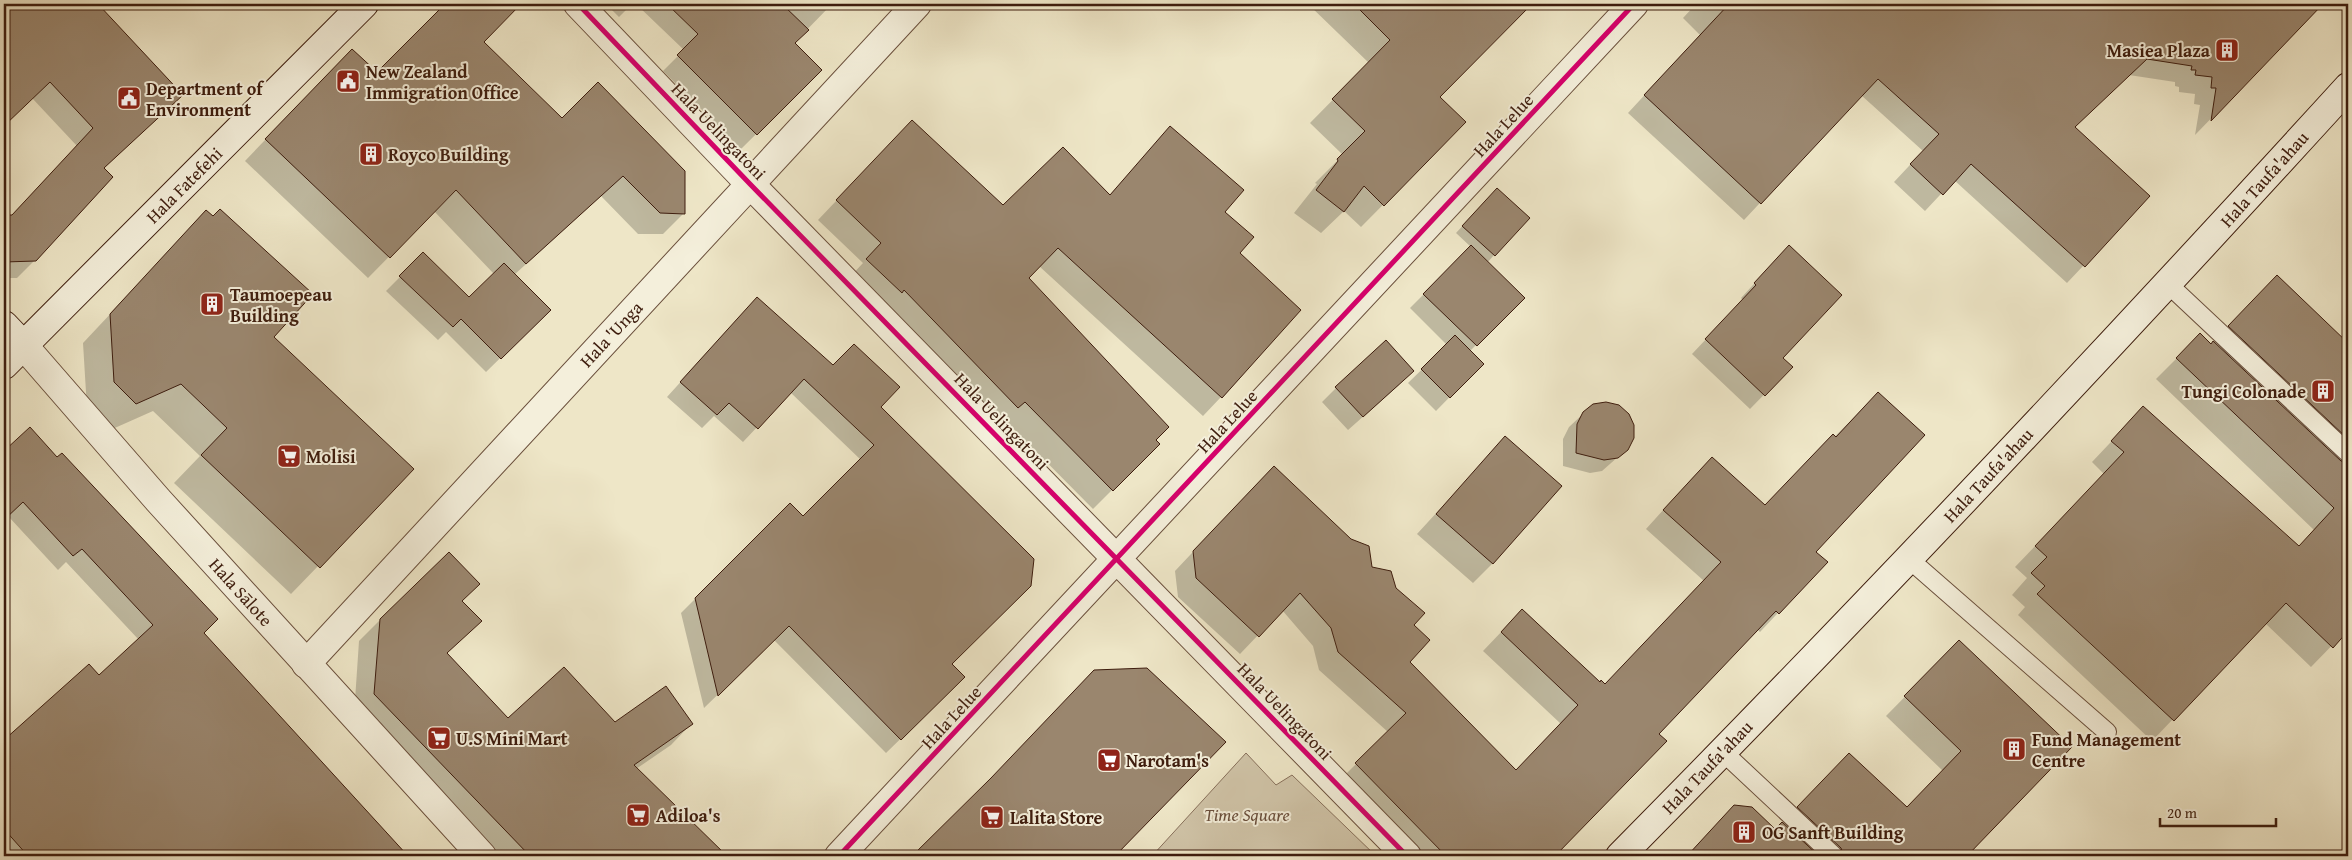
<svg xmlns="http://www.w3.org/2000/svg" width="2352" height="860" font-family="'Gentium Book Plus',serif">
  <style>
    .green { fill: #d0c4a8; stroke: #87705b }
    .shadow { fill: #0003 }
    .building { fill: #9a866e; stroke: #3e1d0e }
    .lines { fill: none; stroke-linecap: round; stroke-linejoin: round }
    .service-casing { stroke: #6a4f3c; stroke-width: 20 }
    .minor-casing { stroke: #6a4f3c; stroke-width: 30 }
    .tertiary-casing { stroke: #6a4f3c; stroke-width: 30 }
    .secondary-casing { stroke: #3e1d0e; stroke-width: 30 }
    .service { stroke: #f4efdb; stroke-width: 18 }
    .minor { stroke: #f4efdb; stroke-width: 28 }
    .tertiary { stroke: #f4efdb; stroke-width: 28 }
    .secondary { stroke: #f4efdb; stroke-width: 28 }
    .cycleway-casing { stroke: #f4efdb; stroke-width: 8 }
    .cycleway { stroke: #d6006c; stroke-width: 5 }
    .labels { text-anchor: middle; dominant-baseline: central; stroke-width: 4; stroke-linejoin: round; paint-order: stroke }
    .poi-label { font-size: 18px; font-weight: bold; fill: #3e1d0e; stroke: #f4efdb; text-anchor: start }
    .street-label { font-size: 18px; fill: #3e1d0e; stroke: #f4efdb }
    .park-label { font-size: 18px; font-style: italic; fill: #6a4f3c; stroke: #f4efdb }
  </style>
  <rect width="100%" height="100%" fill="#eee6c7"/>
  <filter id="stains"><feTurbulence type="fractalNoise" baseFrequency=".004" numOctaves="4"/><feColorMatrix values="0 0 0 0 .2 0 0 0 0 .09 0 0 0 0 .02 0 0 0 .5 -.17"/></filter>
  <radialGradient id="worn" r=".72"><stop offset=".6" stop-color="#630" stop-opacity="0"/><stop offset="1" stop-color="#630" stop-opacity=".3"/></radialGradient>
  <path class="green" d="M 1246,753 L 1276,785 L 1292,775 L 1376,856 L 1152,856 Z"/>
  <path class="shadow" d="M 4,4 L 96,4 L 182,95 L 103,169 L 35,260 L 17,278 L 4,278 L 4,217 L 11,216 L 77,146 L 32,98 L 4,125 Z
    M 447,4 L 510,4 L 515,8 L 482,42 L 562,119 L 684,213 L 663,234 L 638,234 L 601,196 L 514,275 L 549,310 L 486,372 L 446,332 L 438,340 L 386,291 L 423,254 L 469,299 L 494,274 L 434,211 L 368,278 L 245,161 L 331,71 L 377,74 Z
    M 606,4 L 632,4 L 619,17 Z
    M 636,4 L 832,4 L 794,43 L 821,70 L 741,149 L 663,71 L 684,50 Z
    M 1308,4 L 1530,4 L 1438,97 L 1465,122 L 1361,227 L 1344,211 L 1321,233 L 1294,213 L 1317,184 L 1315,183 L 1343,155 L 1310,123 L 1369,63 Z
    M 1696,4 L 2322,4 L 2195,135 L 2200,105 L 2194,104 L 2195,94 L 2179,92 L 2179,87 L 2175,86 L 2175,82 L 2129,75 L 2074,127 L 2149,196 L 2067,283 L 1954,180 L 1925,211 L 1894,182 L 1923,151 L 1861,95 L 1744,220 L 1628,113 L 1700,35 L 1683,18 Z
    M 1170,128 L 1223,212 L 1238,253 L 1221,397 L 1203,416 L 1039,266 L 1027,278 L 1158,444 L 1093,509 L 1005,420 L 999,426 L 849,278 L 863,263 L 818,220 L 893,141 L 1003,207 L 1109,196 Z
    M 1490,196 L 1494,255 L 1487,263 L 1523,298 L 1470,351 L 1482,364 L 1436,411 L 1408,383 L 1447,345 L 1410,308 L 1471,247 L 1456,233 Z
    M 206,212 L 213,218 L 273,337 L 412,469 L 291,594 L 174,483 L 200,456 L 153,411 L 108,431 L 87,409 L 83,343 Z
    M 1775,261 L 1781,358 L 1791,367 L 1750,409 L 1692,354 L 1743,300 L 1741,298 Z
    M 2277,277 L 2348,345 L 2348,629 L 2311,667 L 2265,623 L 2152,741 L 2018,615 L 2025,607 L 2012,595 L 2027,578 L 2015,567 L 2104,474 L 2092,462 L 2143,408 L 2299,547 L 2314,530 L 2156,379 L 2200,335 L 2210,345 Z
    M 743,313 L 879,407 L 951,664 L 964,677 L 886,753 L 774,640 L 704,708 L 681,613 L 790,504 L 803,517 L 861,460 L 790,392 L 743,442 L 714,416 L 702,428 L 667,397 Z
    M 1399,385 L 1348,430 L 1322,402 L 1336,388 Z
    M 1878,393 L 1814,552 L 1826,562 L 1760,632 L 1757,629 L 1657,734 L 1665,741 L 1554,856 L 1410,856 L 1337,783 L 1388,732 L 1319,670 L 1313,646 L 1282,610 L 1240,654 L 1178,597 L 1175,571 L 1255,486 L 1371,568 L 1395,588 L 1413,625 L 1408,662 L 1516,772 L 1561,724 L 1483,651 L 1504,629 L 1605,686 L 1704,581 L 1646,529 L 1693,477 L 1712,459 L 1765,507 Z
    M 1584,413 L 1627,449 L 1602,471 L 1590,473 L 1563,466 L 1563,439 L 1569,427 Z
    M 30,429 L 202,633 L 406,856 L 4,856 L 4,744 L 88,665 L 99,677 L 139,640 L 66,562 L 58,570 L 8,516 L 4,519 L 4,453 Z
    M 1505,438 L 1493,563 L 1473,583 L 1417,534 Z
    M 461,602 L 446,654 L 508,720 L 691,724 L 671,745 L 636,769 L 725,856 L 490,856 L 354,715 L 359,641 L 380,620 Z
    M 1940,661 L 2070,747 L 1965,856 L 1833,856 L 1827,850 L 1821,856 L 1687,856 L 1715,826 L 1775,831 L 1831,773 L 1906,809 L 1943,771 L 1886,716 Z
    M 1224,743 L 1113,856 L 914,856 L 984,787 Z"/>
  <path class="building" d="M 4,4 L 98,4 L 183,95 L 104,168 L 113,177 L 36,261 L 4,262 L 4,215 L 12,215 L 93,128 L 50,82 L 4,126 Z
    M 445,4 L 521,4 L 484,42 L 562,118 L 598,82 L 685,171 L 685,214 L 660,213 L 623,176 L 526,264 L 456,190 L 390,258 L 265,139 L 352,49 L 377,72 Z
    M 667,4 L 782,4 L 809,30 L 795,43 L 822,70 L 757,135 L 677,55 L 698,34 Z
    M 1354,4 L 1532,4 L 1440,97 L 1466,122 L 1384,206 L 1364,186 L 1344,212 L 1316,190 L 1338,161 L 1337,159 L 1365,131 L 1332,99 L 1390,40 Z
    M 1729,4 L 2323,4 L 2211,121 L 2216,88 L 2211,88 L 2212,77 L 2195,75 L 2196,70 L 2191,70 L 2192,66 L 2147,59 L 2075,127 L 2150,196 L 2085,267 L 1971,164 L 1943,195 L 1910,164 L 1939,134 L 1878,79 L 1761,204 L 1644,95 Z
    M 912,120 L 1003,205 L 1063,147 L 1110,195 L 1170,126 L 1244,190 L 1225,212 L 1254,237 L 1240,253 L 1301,310 L 1222,398 L 1058,248 L 1029,278 L 1169,427 L 1156,440 L 1160,444 L 1113,491 L 1025,402 L 1018,408 L 904,290 L 902,293 L 866,259 L 881,243 L 836,200 Z
    M 1497,188 L 1530,218 L 1495,256 L 1462,226 Z
    M 220,209 L 313,294 L 274,337 L 414,469 L 320,568 L 201,455 L 227,428 L 181,384 L 136,404 L 114,382 L 110,314 L 206,210 L 213,216 Z
    M 1471,245 L 1525,298 L 1477,346 L 1423,294 Z
    M 1789,245 L 1842,295 L 1783,358 L 1793,367 L 1765,396 L 1705,339 L 1756,285 L 1754,283 Z
    M 423,252 L 469,297 L 504,263 L 551,310 L 501,359 L 461,319 L 453,327 L 399,276 Z
    M 2277,275 L 2348,343 L 2348,439 L 2228,326 Z
    M 757,297 L 833,365 L 854,344 L 900,387 L 881,407 L 1034,559 L 1031,586 L 952,664 L 965,677 L 901,740 L 789,626 L 718,696 L 695,598 L 790,503 L 803,516 L 874,445 L 804,379 L 758,429 L 729,403 L 717,415 L 680,382 Z
    M 2200,333 L 2211,344 L 2213,341 L 2341,461 L 2348,463 L 2348,631 L 2333,648 L 2286,603 L 2174,721 L 2037,594 L 2045,586 L 2031,573 L 2047,557 L 2035,546 L 2124,452 L 2111,441 L 2143,406 L 2299,546 L 2334,508 L 2176,358 Z
    M 1455,335 L 1484,364 L 1450,398 L 1421,369 Z
    M 1386,340 L 1414,371 L 1363,417 L 1335,387 Z
    M 1878,392 L 1925,435 L 1816,552 L 1828,562 L 1779,614 L 1776,611 L 1659,734 L 1667,741 L 1555,856 L 1446,856 L 1355,763 L 1406,713 L 1338,652 L 1331,628 L 1300,593 L 1259,637 L 1196,578 L 1193,551 L 1274,466 L 1351,539 L 1369,546 L 1372,567 L 1391,571 L 1396,588 L 1425,613 L 1414,625 L 1430,640 L 1410,662 L 1516,770 L 1578,705 L 1501,632 L 1522,609 L 1600,682 L 1601,680 L 1605,684 L 1721,562 L 1663,510 L 1712,457 L 1765,505 L 1833,434 L 1836,437 Z
    M 1606,402 L 1619,405 L 1629,414 L 1634,425 L 1634,438 L 1628,450 L 1618,458 L 1604,460 L 1576,453 L 1577,424 L 1583,412 L 1593,404 Z
    M 30,427 L 57,457 L 62,453 L 218,619 L 204,633 L 408,856 L 28,856 L 4,829 L 4,740 L 89,664 L 99,675 L 153,625 L 82,549 L 73,556 L 23,502 L 4,520 L 4,451 Z
    M 1505,436 L 1562,486 L 1493,564 L 1436,514 Z
    M 449,552 L 480,584 L 462,601 L 482,621 L 447,653 L 508,718 L 564,667 L 615,722 L 666,686 L 693,724 L 634,765 L 727,856 L 530,856 L 374,694 L 380,619 Z
    M 1959,640 L 2072,747 L 1967,856 L 1844,856 L 1841,848 L 1797,807 L 1849,753 L 1907,807 L 1961,751 L 1904,696 Z
    M 1147,668 L 1226,742 L 1115,856 L 912,856 L 991,778 L 1094,670 Z
    M 1734,805 L 1752,807 L 1775,829 L 1782,822 L 1819,856 L 1687,856 Z"/>
  <g class="lines">
    <g class="service-casing">
      <path id="service" d="M 2168,284 L 2348,453
        M 1909,559 L 2107,732
        M 1723,752 L 1834,856"/>
    </g>
    <g class="minor-casing">
      <path id="minor" d="M 306,664 L 917,4"/>
    </g>
    <g class="tertiary-casing">
      <path id="tertiary" d="M 578,4 L 750,184 L 1407,856
        M 24,346 L 158,500 L 482,856
        M 839,856 L 1634,4"/>
    </g>
    <g class="secondary-casing">
      <path id="secondary" d="M 4,325 L 24,346
        M 4,365 L 364,4
        M 1620,856 C 1868,605 2110,348 2348,87"/>
    </g>
    <use href="#service" class="service"/>
    <use href="#minor" class="minor"/>
    <use href="#tertiary" class="tertiary"/>
    <use href="#secondary" class="secondary"/>
    <g class="cycleway-casing">
      <path id="cycleway" d="M 578,4 L 750,184 L 1407,856
        M 839,856 L 1634,4"/>
    </g>
    <use href="#cycleway" class="cycleway"/>
  </g>
  <defs>
    <g id="building-square" transform="scale(1.25)"><rect x="-9" y="-9" width="18" height="18" rx="4" fill="#8f2418" stroke="#f4efdb"/><path d="M-4-6H4V6H1V3H-1V6H-4ZM-2.5-4.3h1.7v1.8h-1.7ZM.8-4.3h1.7v1.8H.8ZM-2.5-1h1.7V.8h-1.7ZM.8-1h1.7V.8H.8Z" fill="#fff"/></g>
    <g id="civic-square" transform="scale(1.25)"><rect x="-9" y="-9" width="18" height="18" rx="4" fill="#8f2418" stroke="#f4efdb"/><path d="M-.6-6.5H3V-4.5H.6V-3L4-1V1h2V6H-6V1h2V-1L-.6-3ZM-1.2 2.5V6h2.4V2.5Z" fill="#fff"/></g>
    <g id="supermarket-square" transform="scale(1.25)"><rect x="-9" y="-9" width="18" height="18" rx="4" fill="#8f2418" stroke="#f4efdb"/><path d="M-6-5.5h2.5l.6 2H6L4.5 2H-2.5L-4.4-4H-6ZM-1.5 3.2a1.3 1.3 0 1 0 .1 0ZM3 3.2a1.3 1.3 0 1 0 .1 0Z" fill="#fff"/></g>
  </defs>
  <g fill-rule="evenodd">
    <use href="#building-square" x="2227" y="50"/>
    <use href="#civic-square" x="348" y="81"/>
    <use href="#civic-square" x="129" y="98"/>
    <use href="#building-square" x="371" y="154"/>
    <use href="#building-square" x="212" y="304"/>
    <use href="#building-square" x="2323" y="391"/>
    <use href="#supermarket-square" x="289" y="456"/>
    <use href="#supermarket-square" x="439" y="738"/>
    <use href="#building-square" x="2014" y="749"/>
    <use href="#supermarket-square" x="1109" y="760"/>
    <use href="#supermarket-square" x="638" y="815"/>
    <use href="#supermarket-square" x="992" y="817"/>
    <use href="#building-square" x="1744" y="832"/>
  </g>
  <g class="labels">
    <g class="poi-label">
      <text x="2210" y="50" text-anchor="end">Masiea Plaza</text>
      <text x="366" y="71">New Zealand<tspan x="366" dy="21">Immigration Office</tspan></text>
      <text x="146" y="88">Department of<tspan x="146" dy="21">Environment</tspan></text>
      <text x="388" y="154">Royco Building</text>
      <text x="230" y="294">Taumoepeau<tspan x="230" dy="21">Building</tspan></text>
      <text x="2306" y="391" text-anchor="end">Tungi Colonade</text>
      <text x="306" y="456">Molisi</text>
      <text x="456" y="738">U.S Mini Mart</text>
      <text x="2032" y="739">Fund Management<tspan x="2032" dy="21">Centre</tspan></text>
      <text x="1126" y="760">Narotam's</text>
      <text x="656" y="815">Adiloa's</text>
      <text x="1010" y="817">Lalita Store</text>
      <text x="1762" y="832">OG Sanft Building</text>
    </g>
    <g class="street-label">
      <text transform="translate(1503 125) rotate(-47)">Hala Lelue</text>
      <text transform="translate(719 131) rotate(46)">Hala Uelingatoni</text>
      <text transform="translate(2264 179) rotate(-48)">Hala Taufa'ahau</text>
      <text transform="translate(184 185) rotate(-45)">Hala Fatefehi</text>
      <text transform="translate(611 334) rotate(-47)">Hala 'Unga</text>
      <text transform="translate(1002 421) rotate(46)">Hala Uelingatoni</text>
      <text transform="translate(1227 421) rotate(-47)">Hala Lelue</text>
      <text transform="translate(1988 475) rotate(-47)">Hala Taufa'ahau</text>
      <text transform="translate(241 592) rotate(48)">Hala Sālote</text>
      <text transform="translate(1285 711) rotate(46)">Hala Uelingatoni</text>
      <text transform="translate(951 717) rotate(-47)">Hala Lelue</text>
      <text transform="translate(1707 767) rotate(-46)">Hala Taufa'ahau</text>
    </g>
    <g class="park-label">
      <text x="1247" y="814">Time Square</text>
    </g>
  </g>
  <rect width="2352" height="860" fill="none" stroke="#eee6c7" stroke-width="20"/>
  <rect x="5" y="5" width="2342" height="850" fill="none" stroke="#3e1d0e" stroke-width="2.5"/>
  <rect x="10" y="10" width="2332" height="840" fill="none" stroke="#3e1d0e"/>
  <path d="M2160 818v8h116v-8" fill="none" stroke="#3e1d0e" stroke-width="2.5"/>
  <text x="2167" y="818" font-size="15" fill="#3e1d0e" stroke="#f4efdb" stroke-width="4" paint-order="stroke">20 m</text>
  <rect width="100%" height="100%" filter="url(#stains)"/>
  <rect width="100%" height="100%" fill="url(#worn)"/>
</svg>
